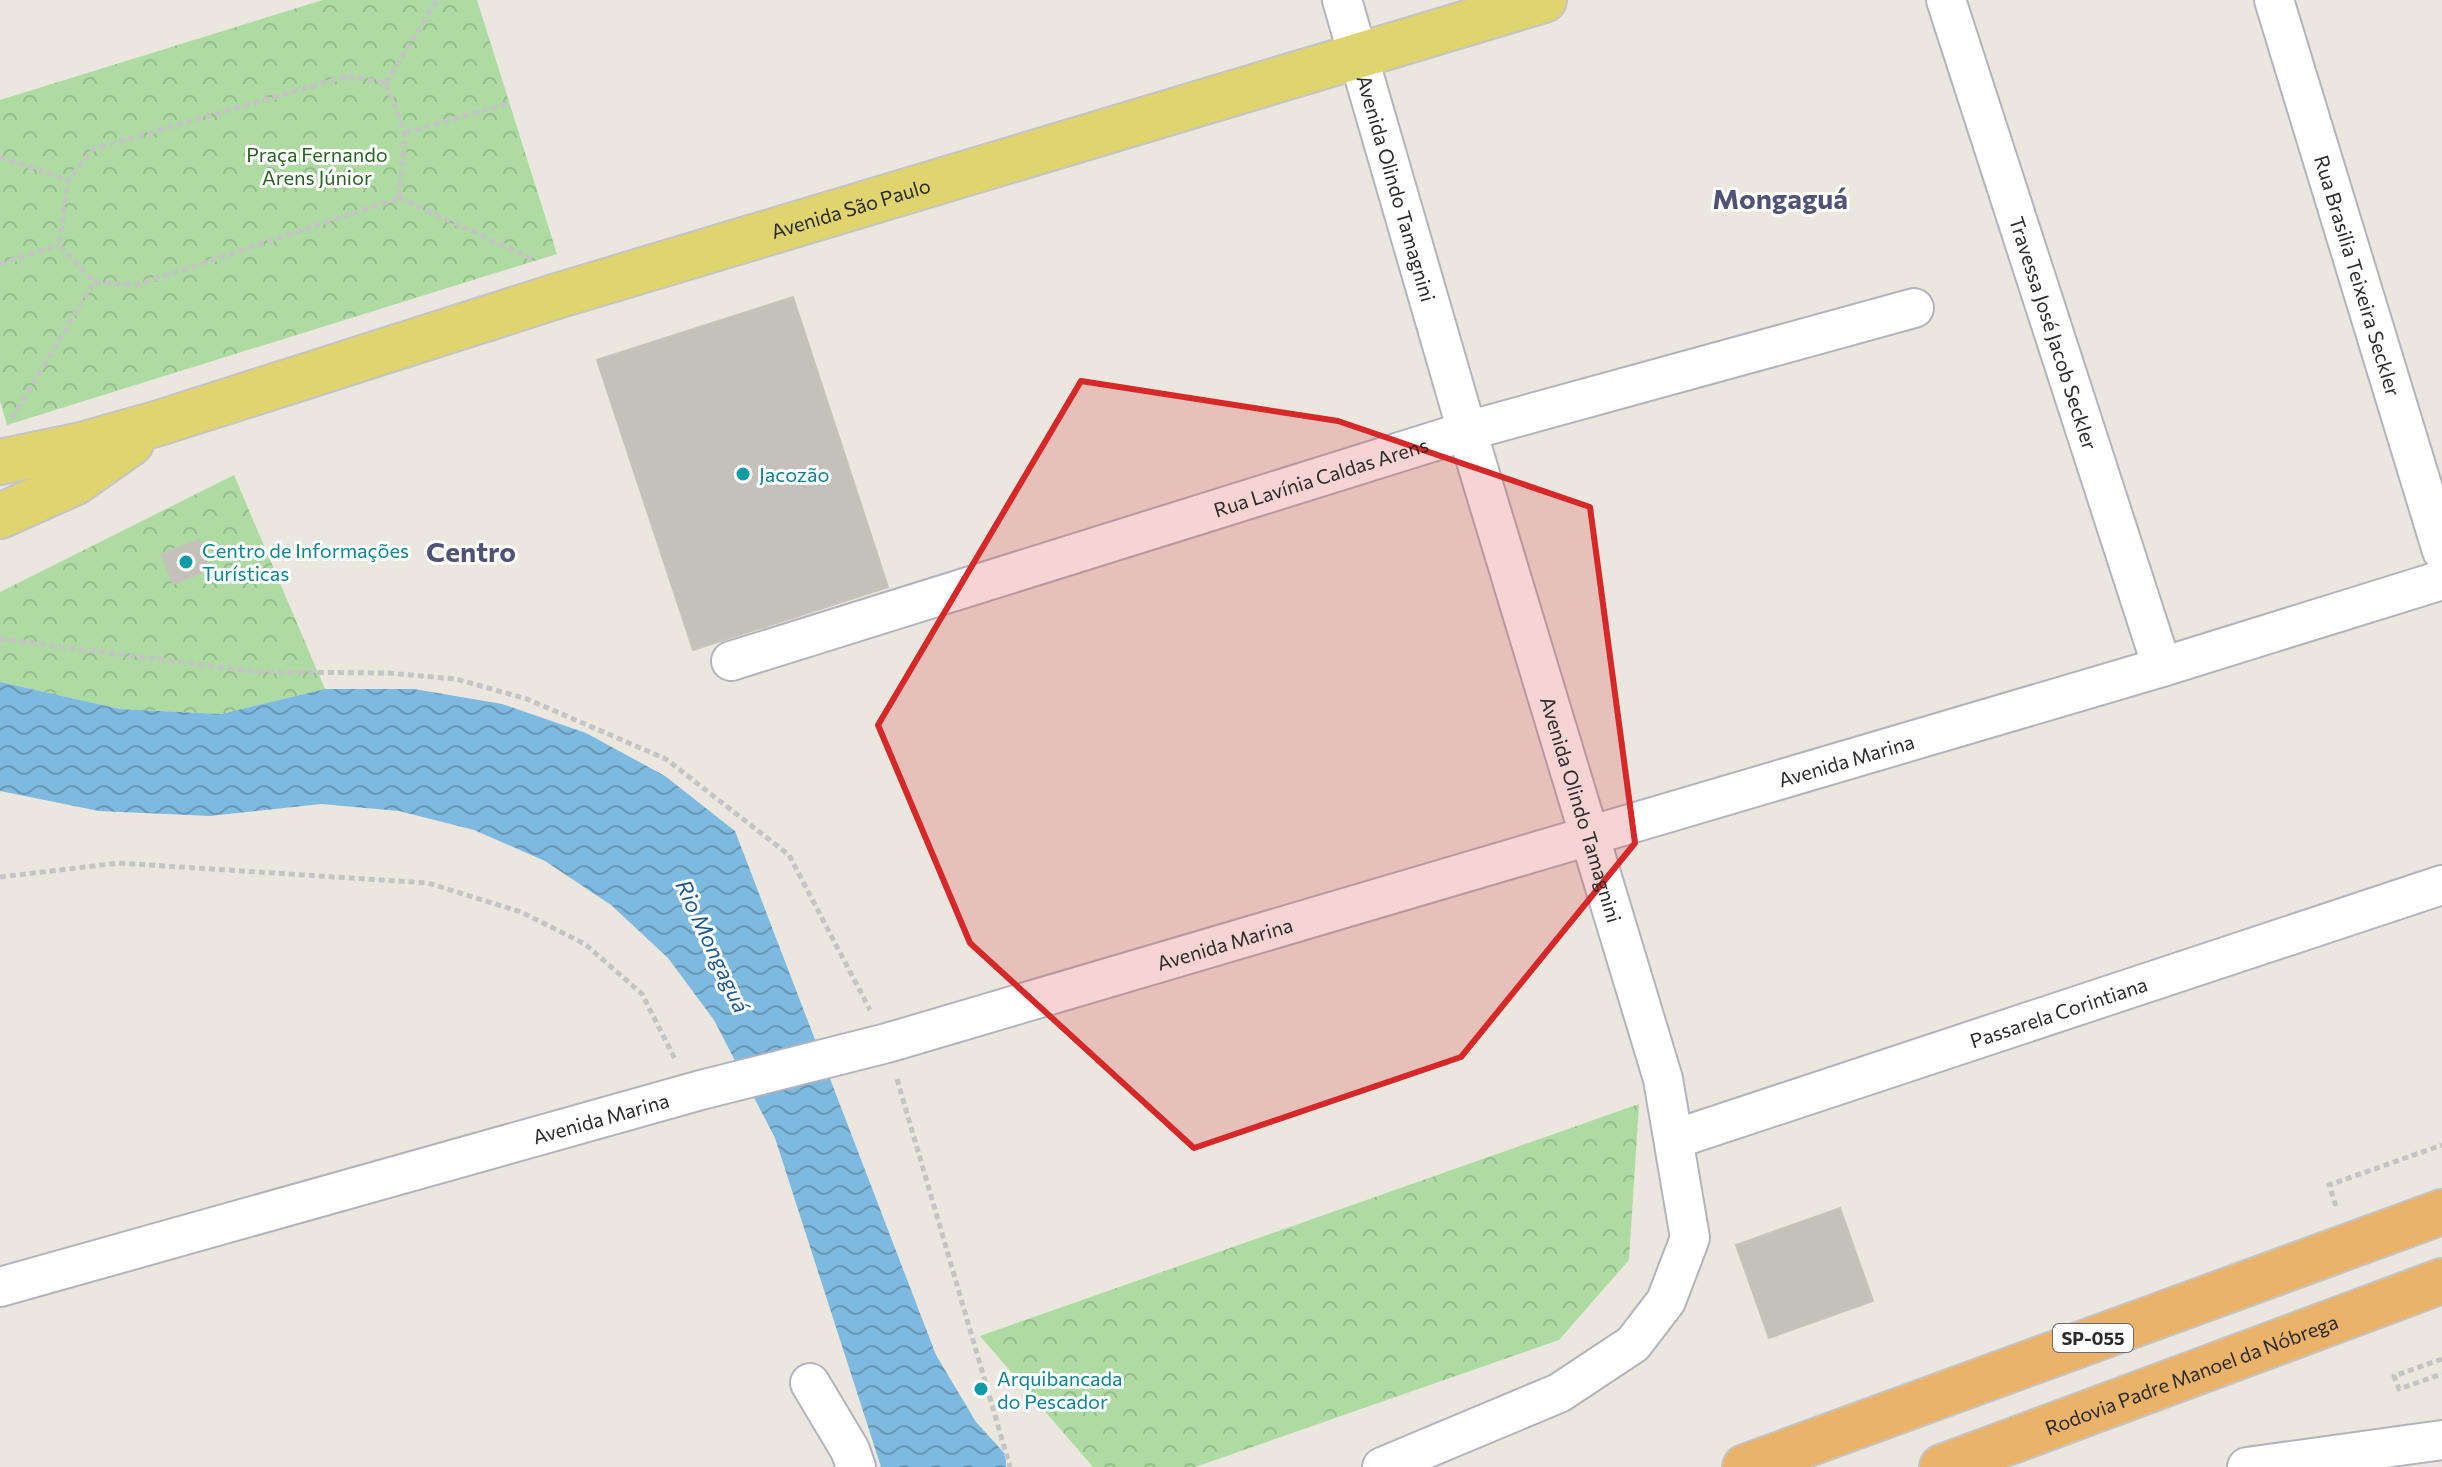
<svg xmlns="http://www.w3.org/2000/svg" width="2442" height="1467" font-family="Commissioner,sans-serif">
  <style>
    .park { fill: url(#park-crowns) }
    .water { fill: url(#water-waves) }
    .building { fill: #c4c1ba; stroke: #c6c3b8; stroke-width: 2 }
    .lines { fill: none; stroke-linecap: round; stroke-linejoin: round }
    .minor-casing { stroke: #b2b3bd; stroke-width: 42 }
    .major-casing { stroke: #c4c4c4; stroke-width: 48 }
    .highway-casing { stroke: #c4c4c4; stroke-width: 48 }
    .path { stroke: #c4c4c4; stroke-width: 5; stroke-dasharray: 6 4; stroke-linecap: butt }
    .minor { stroke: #fff; stroke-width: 38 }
    .major { stroke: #e0d46f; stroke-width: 44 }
    .highway { stroke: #ebb36a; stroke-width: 44 }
    .marked { fill: #d62828; fill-opacity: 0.2; stroke: #d62828; stroke-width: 6; stroke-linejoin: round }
    .culture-dot { fill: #0f9aa8; stroke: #fff; stroke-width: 3 }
    .labels { text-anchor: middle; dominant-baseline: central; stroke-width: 6; stroke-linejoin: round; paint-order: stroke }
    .shield { fill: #fff; stroke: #6b6b6b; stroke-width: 2 }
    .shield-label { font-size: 18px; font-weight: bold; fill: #2b2b2b }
    .park-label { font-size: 20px; fill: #285f23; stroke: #fff }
    .street-label { font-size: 20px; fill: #2b2b2b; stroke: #fff }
    .culture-label { font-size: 20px; fill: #0d838f; stroke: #fff; text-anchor: start }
    .water-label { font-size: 22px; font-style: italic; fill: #1e578c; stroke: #fff }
    .district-label { font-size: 28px; font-weight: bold; fill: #505276; stroke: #fff }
  </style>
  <defs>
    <pattern id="park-crowns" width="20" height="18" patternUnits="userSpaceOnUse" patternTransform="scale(2)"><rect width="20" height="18" fill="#aedba2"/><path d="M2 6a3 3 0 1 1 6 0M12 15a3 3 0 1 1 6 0" fill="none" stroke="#96bc8c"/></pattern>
    <pattern id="water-waves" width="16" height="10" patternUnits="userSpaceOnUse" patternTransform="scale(2)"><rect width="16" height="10" fill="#7eb9e0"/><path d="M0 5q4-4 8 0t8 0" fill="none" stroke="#6797b6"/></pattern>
  </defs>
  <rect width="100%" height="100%" fill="#ebe7df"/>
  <path class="park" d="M 323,0 L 477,0 L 557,254 L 7,425 L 0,401 L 0,100 Z
    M 234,475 L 325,689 L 221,714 L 120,709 L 0,682 L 0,592 Z
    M 1639,1104 L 1629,1260 L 1559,1340 L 1195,1467 L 1093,1467 L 980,1336 Z"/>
  <path class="water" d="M 0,682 L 120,709 L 221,714 L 325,689 L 414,689 L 502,704 L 586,733 L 665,776 L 735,831 L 936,1355 L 976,1422 L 1006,1455 L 1006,1467 L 881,1467 L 775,1138 L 714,1020 L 668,958 L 611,905 L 545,861 L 474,830 L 399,811 L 321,804 L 210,816 L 99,811 L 0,791 Z"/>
  <path class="building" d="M 793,297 L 888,587 L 693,650 L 597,360 Z
    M 199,540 L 210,570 L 173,584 L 161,554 Z
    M 1840,1208 L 1873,1301 L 1769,1338 L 1736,1245 Z"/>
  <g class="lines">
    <g class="minor-casing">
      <g id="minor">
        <path id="s1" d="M 1342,0 L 1467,431 L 1663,1079 L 1690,1238 L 1666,1301 L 1633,1344 L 1559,1393 L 1382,1467"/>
        <path id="s2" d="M 1946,0 L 2162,667"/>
        <path id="s3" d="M 2274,0 L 2442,551"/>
        <path id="s4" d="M 731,661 L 1467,431 L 1914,308"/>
        <path id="s5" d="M 1675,1139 L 2442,885"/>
        <path id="s6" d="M 0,1287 L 701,1090 L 887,1043 L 2162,667 L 2442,580"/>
        <path d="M 810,1383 L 850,1450 L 856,1467"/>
        <path d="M 2247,1467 L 2442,1440"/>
      </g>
    </g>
    <g class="major-casing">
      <g id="major">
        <path id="s7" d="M 0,462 L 81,445 L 159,423 L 557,296 L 1544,0"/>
        <path d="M 0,516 L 74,483 L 131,443"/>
      </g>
    </g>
    <g class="highway-casing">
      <g id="highway">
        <path d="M 1745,1467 L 2442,1212"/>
        <path id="s8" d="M 1942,1467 L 2442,1281"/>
      </g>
    </g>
    <path class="path" d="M 348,76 L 386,83 L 405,133 L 399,198 L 137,285 L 94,282 L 59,245 L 68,180 L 93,149 Z
      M 386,83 L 437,0
      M 405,133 L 509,103
      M 0,157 L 68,180
      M 399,198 L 533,259
      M 0,264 L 59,245
      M 12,418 L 94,282
      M 0,639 L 257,672 L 388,673 L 456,679 L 527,699 L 666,759 L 789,855 L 870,1010
      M 0,877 L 119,863 L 428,883 L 521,912 L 585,944 L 642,994 L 675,1059
      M 897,1079 L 1010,1467
      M 2336,1206 L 2329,1185 L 2442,1145
      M 2442,1359 L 2394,1376 L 2399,1389 L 2442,1374"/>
    <use href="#minor" class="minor"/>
    <use href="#major" class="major"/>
    <use href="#highway" class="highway"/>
  </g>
  <path class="marked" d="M 1081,381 L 1338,421 L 1590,507 L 1635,843 L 1461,1057 L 1194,1148 L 970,943 L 878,725 Z"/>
  <g class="culture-dot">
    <circle cx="743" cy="474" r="8"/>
    <circle cx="186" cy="562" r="8"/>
    <circle cx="981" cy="1389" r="8"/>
  </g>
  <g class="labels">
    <rect class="shield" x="2053" y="1324" width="80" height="28" rx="6"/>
    <g class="shield-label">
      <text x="2093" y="1338">SP-055</text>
    </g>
    <g class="park-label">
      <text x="317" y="154">Praça Fernando<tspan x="317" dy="23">Arens Júnior</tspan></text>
    </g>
    <g class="street-label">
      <text stroke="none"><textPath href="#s1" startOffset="196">Avenida Olindo Tamagnini</textPath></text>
      <text stroke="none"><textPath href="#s7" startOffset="888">Avenida São Paulo</textPath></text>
      <text stroke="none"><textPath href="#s3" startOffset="288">Rua Brasilia Teixeira Seckler</textPath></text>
      <text stroke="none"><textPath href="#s2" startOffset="350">Travessa José Jacob Seckler</textPath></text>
      <text stroke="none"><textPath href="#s4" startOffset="618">Rua Lavínia Caldas Arens</textPath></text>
      <text stroke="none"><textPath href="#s6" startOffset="1920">Avenida Marina</textPath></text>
      <text stroke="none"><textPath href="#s1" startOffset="844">Avenida Olindo Tamagnini</textPath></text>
      <text stroke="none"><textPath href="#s6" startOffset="1272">Avenida Marina</textPath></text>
      <text stroke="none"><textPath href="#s5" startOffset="404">Passarela Corintiana</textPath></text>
      <text stroke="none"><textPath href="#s6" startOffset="624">Avenida Marina</textPath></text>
      <text stroke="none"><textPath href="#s8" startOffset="266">Rodovia Padre Manoel da Nóbrega</textPath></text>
    </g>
    <g class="culture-label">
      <text x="759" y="474">Jacozão</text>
      <text x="202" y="550">Centro de Informações<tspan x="202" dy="23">Turísticas</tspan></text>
      <text x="997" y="1378">Arquibancada<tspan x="997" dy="23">do Pescador</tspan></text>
    </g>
    <g class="water-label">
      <text transform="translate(713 946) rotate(65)">Rio Mongaguá</text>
    </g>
    <g class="district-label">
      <text x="1780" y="198">Mongaguá</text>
      <text x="471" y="551">Centro</text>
    </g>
  </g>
</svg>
